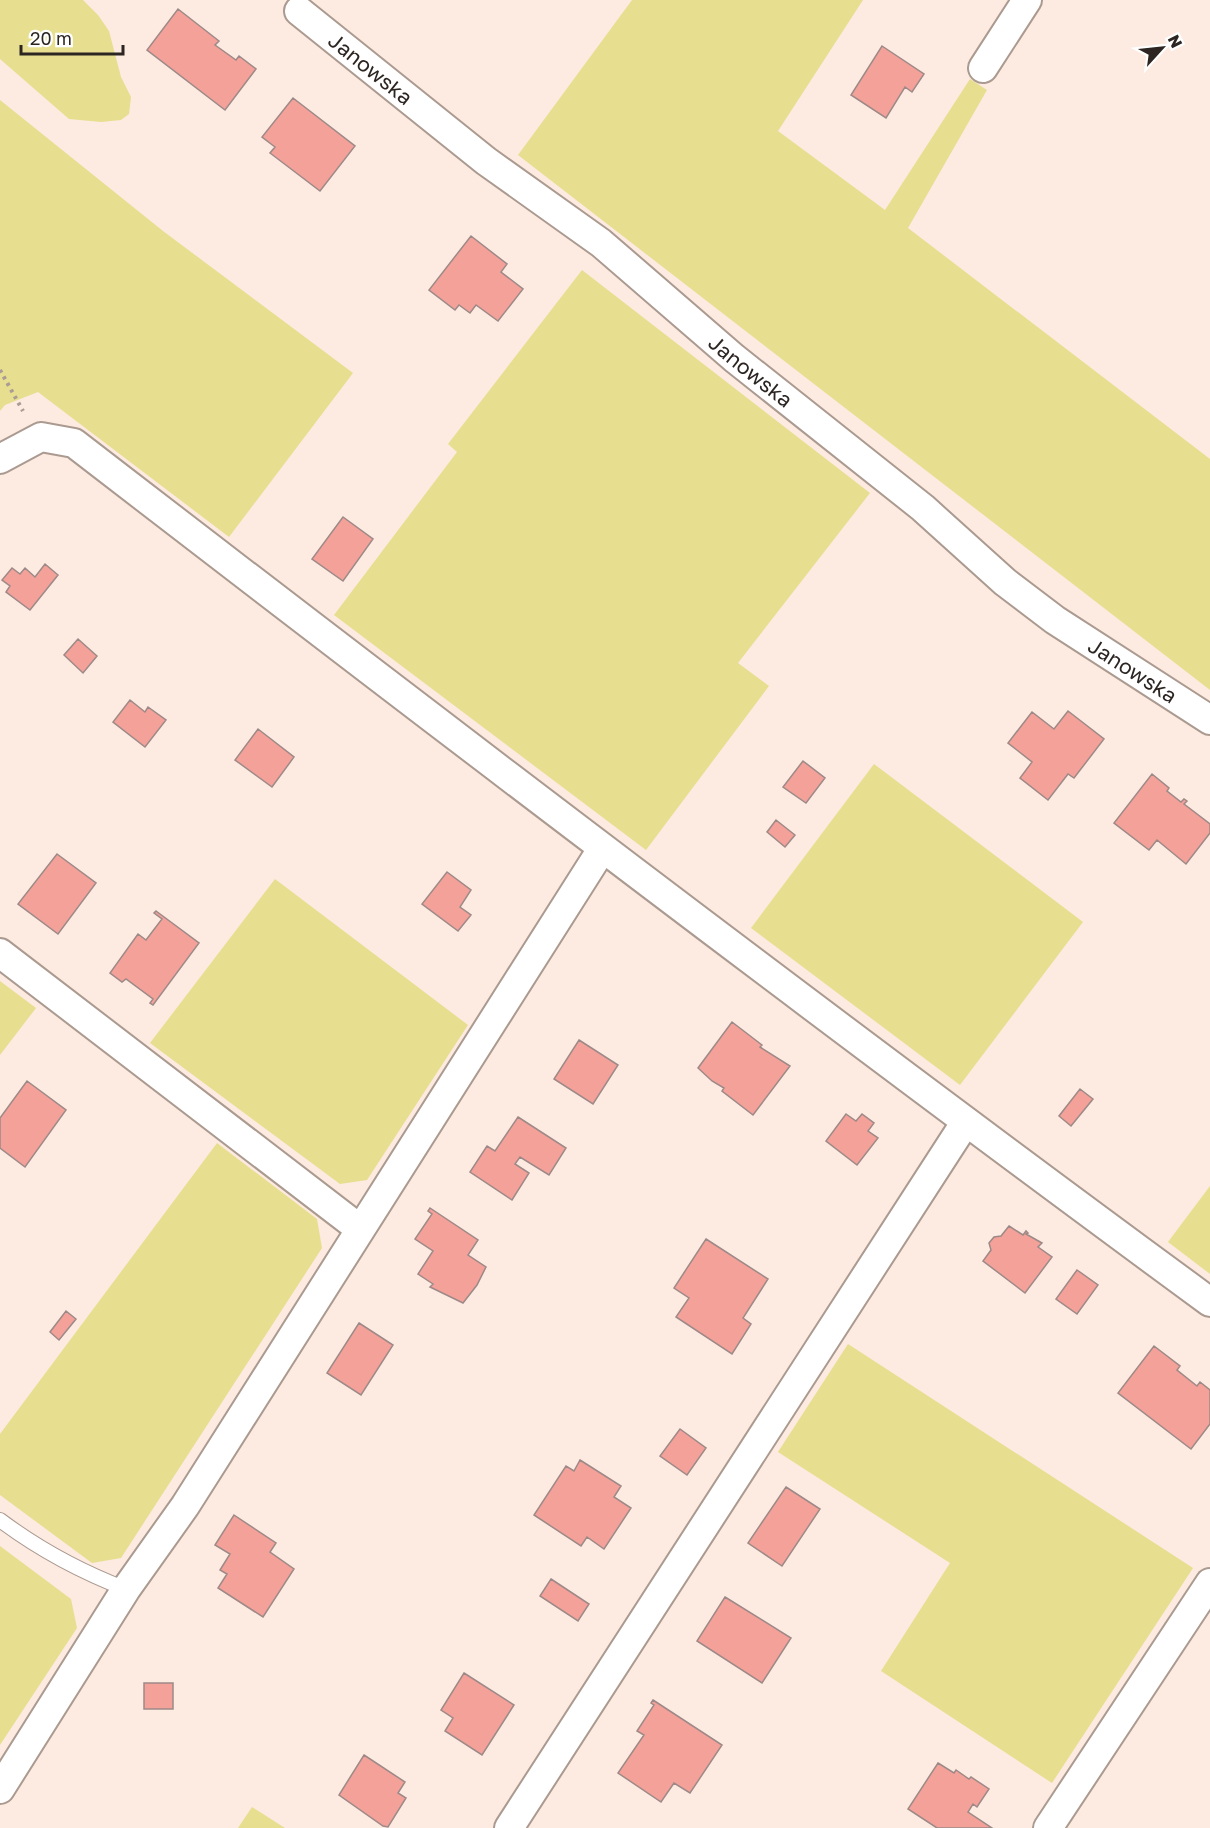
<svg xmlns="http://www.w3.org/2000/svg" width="1210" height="1828" font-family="'Golos Text',sans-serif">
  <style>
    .green { fill: #e7df8f }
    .building { fill: #f3a199; stroke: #9d8987; stroke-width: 1.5 }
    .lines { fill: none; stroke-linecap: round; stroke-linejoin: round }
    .lane-casing { stroke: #ab9a90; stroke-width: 16 }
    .street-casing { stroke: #ab9a90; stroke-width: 32 }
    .path { stroke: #aa9c95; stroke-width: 4; stroke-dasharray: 3 4.5; stroke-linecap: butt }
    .lane { stroke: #fff; stroke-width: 14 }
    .street { stroke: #fff; stroke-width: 28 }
    .labels { text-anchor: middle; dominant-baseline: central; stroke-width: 6; stroke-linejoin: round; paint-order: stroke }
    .street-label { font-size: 21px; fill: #2c2522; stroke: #fff }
  </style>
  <rect width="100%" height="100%" fill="#fdeae0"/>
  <path class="green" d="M 0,0 L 83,0 L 98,15 L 109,31 L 121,77 L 131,97 L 129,114 L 121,120 L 101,122 L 69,119 L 0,59 Z
    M 632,0 L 863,0 L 778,131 L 885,210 L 970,79 L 987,90 L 908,228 L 1210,459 L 1210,690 L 518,155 Z
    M 0,100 L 163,231 L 353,373 L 229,537 L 38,392 L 5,405 L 0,411 Z
    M 582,270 L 870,493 L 738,663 L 769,686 L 646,850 L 334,615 L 457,452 L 448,444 Z
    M 874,764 L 1083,922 L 960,1085 L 751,928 Z
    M 275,879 L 468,1025 L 367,1180 L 340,1184 L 150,1043 Z
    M 0,981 L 36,1008 L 0,1055 Z
    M 217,1143 L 317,1219 L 322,1248 L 121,1558 L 92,1563 L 0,1495 L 0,1434 Z
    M 1210,1186 L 1210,1274 L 1168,1242 Z
    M 848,1344 L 1193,1568 L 1052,1783 L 881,1671 L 950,1563 L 778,1452 Z
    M 0,1546 L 71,1599 L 77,1628 L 0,1745 Z
    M 252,1807 L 285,1828 L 238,1828 Z"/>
  <path class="building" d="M 178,9 L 219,41 L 215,45 L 236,60 L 239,56 L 256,69 L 225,110 L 147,50 Z
    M 882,46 L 924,74 L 912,92 L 905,87 L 886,118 L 851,95 Z
    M 293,98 L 355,146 L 320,191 L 270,153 L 275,147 L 262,137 Z
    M 471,236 L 507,264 L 501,272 L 523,289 L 498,321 L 476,305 L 470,313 L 459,305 L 455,310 L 429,290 Z
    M 343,517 L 373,539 L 343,581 L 312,559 Z
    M 45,564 L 58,575 L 30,610 L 6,592 L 10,586 L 2,580 L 12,568 L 20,574 L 25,568 L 35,577 Z
    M 78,639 L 97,656 L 83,673 L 64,655 Z
    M 130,700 L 145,712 L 148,707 L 166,720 L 145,747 L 113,722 Z
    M 1068,711 L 1104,739 L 1074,778 L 1068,774 L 1048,800 L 1020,778 L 1032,762 L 1008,743 L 1032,712 L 1054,729 Z
    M 258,729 L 294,757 L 272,787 L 235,760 Z
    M 803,761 L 825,778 L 806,803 L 783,787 Z
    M 1152,774 L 1169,788 L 1167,791 L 1181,802 L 1184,799 L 1187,801 L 1184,804 L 1210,824 L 1210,833 L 1186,864 L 1157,840 L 1149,850 L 1114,823 Z
    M 776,820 L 795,835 L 785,847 L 767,832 Z
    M 57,854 L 96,883 L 58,934 L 18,904 Z
    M 447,872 L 471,890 L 460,907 L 471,915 L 458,931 L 422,904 Z
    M 156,911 L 199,943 L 153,1005 L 150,1003 L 153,999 L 126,979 L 122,982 L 110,973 L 138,934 L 146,940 L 162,919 L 154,913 Z
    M 732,1022 L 762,1045 L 760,1047 L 790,1066 L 753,1115 L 722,1091 L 724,1088 L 712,1081 L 698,1068 Z
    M 579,1040 L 618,1065 L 593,1104 L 554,1079 Z
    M 27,1081 L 66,1110 L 25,1167 L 0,1148 L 0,1118 Z
    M 1080,1089 L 1093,1099 L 1071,1126 L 1059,1116 Z
    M 846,1114 L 856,1121 L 862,1114 L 874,1123 L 868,1131 L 878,1138 L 857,1165 L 826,1141 Z
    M 518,1117 L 566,1148 L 549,1175 L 520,1157 L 515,1164 L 529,1173 L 512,1200 L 470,1172 L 487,1146 L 495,1151 Z
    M 430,1208 L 478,1240 L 468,1255 L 486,1267 L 477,1285 L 463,1303 L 430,1287 L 433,1284 L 418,1274 L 433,1251 L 415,1239 L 432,1214 L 428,1211 Z
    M 1009,1226 L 1023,1235 L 1026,1231 L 1028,1233 L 1026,1234 L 1042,1243 L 1038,1247 L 1052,1257 L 1025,1293 L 983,1261 L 991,1250 L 989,1243 L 994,1237 L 1001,1236 Z
    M 706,1239 L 768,1279 L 743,1318 L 751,1324 L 732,1354 L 676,1317 L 689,1298 L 674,1288 Z
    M 1077,1270 L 1098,1285 L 1077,1314 L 1056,1299 Z
    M 66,1311 L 76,1319 L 59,1340 L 50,1332 Z
    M 359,1323 L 393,1345 L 361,1395 L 327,1373 Z
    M 1154,1346 L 1180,1366 L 1177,1370 L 1197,1386 L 1200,1382 L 1210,1390 L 1210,1424 L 1191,1449 L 1118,1393 Z
    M 680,1429 L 706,1448 L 687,1475 L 660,1456 Z
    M 580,1460 L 621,1486 L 614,1497 L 631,1508 L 604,1549 L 587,1537 L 581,1546 L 534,1515 L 566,1466 L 574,1471 Z
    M 786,1487 L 820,1509 L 782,1566 L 748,1543 Z
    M 234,1515 L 276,1543 L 270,1552 L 294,1569 L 263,1617 L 218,1588 L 227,1574 L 220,1570 L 230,1554 L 215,1545 Z
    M 551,1579 L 589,1604 L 578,1621 L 540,1596 Z
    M 725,1597 L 791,1638 L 762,1683 L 697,1641 Z
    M 464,1673 L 514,1705 L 482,1755 L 445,1731 L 453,1718 L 441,1710 Z
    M 144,1683 L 173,1683 L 173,1709 L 144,1709 Z
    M 653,1700 L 722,1745 L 690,1793 L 674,1783 L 661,1802 L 618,1773 L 644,1735 L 637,1731 L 654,1705 L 651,1703 Z
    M 364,1755 L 405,1782 L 398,1793 L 406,1798 L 388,1827 L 383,1826 L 339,1795 Z
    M 938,1763 L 954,1773 L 956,1770 L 969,1779 L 971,1777 L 989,1789 L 977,1807 L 973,1804 L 968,1812 L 992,1828 L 937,1828 L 908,1809 Z"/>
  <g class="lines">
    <g class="lane-casing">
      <path id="lane" d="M 0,1520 C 40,1550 79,1571 126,1589"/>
    </g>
    <g class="street-casing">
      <g id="street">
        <path id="s1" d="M 299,11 L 486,161 L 601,243 L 734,358 L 923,508 L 1005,582 L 1055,620 L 1210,720"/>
        <path d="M 983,68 L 1027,0"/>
        <path d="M 0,459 L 41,437 L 74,443 C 450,733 827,1021 1210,1302"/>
        <path d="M 0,953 L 360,1229"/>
        <path d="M 0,1789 L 126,1589 L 185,1506 L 602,849"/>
        <path d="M 509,1828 L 965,1123"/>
        <path d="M 1048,1828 L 1210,1583"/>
      </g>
    </g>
    <path class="path" d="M 0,370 L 23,411"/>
    <use href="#lane" class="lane"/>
    <use href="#street" class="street"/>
  </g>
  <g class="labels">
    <g class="street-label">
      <text stroke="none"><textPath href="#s1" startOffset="92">Janowska</textPath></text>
      <text stroke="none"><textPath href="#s1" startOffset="578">Janowska</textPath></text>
      <text stroke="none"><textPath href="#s1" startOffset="1064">Janowska</textPath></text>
    </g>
  </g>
  <g transform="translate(1162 48) rotate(63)" stroke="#ffffff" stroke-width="4.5" paint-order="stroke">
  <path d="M0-4.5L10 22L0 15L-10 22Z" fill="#2c2522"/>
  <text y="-9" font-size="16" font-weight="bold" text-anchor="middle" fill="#2c2522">N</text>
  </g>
  <path d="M21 45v9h102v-9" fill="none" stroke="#2c2522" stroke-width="3"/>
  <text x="30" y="45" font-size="18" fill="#2c2522" stroke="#ffffff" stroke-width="4.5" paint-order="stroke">20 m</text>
</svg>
